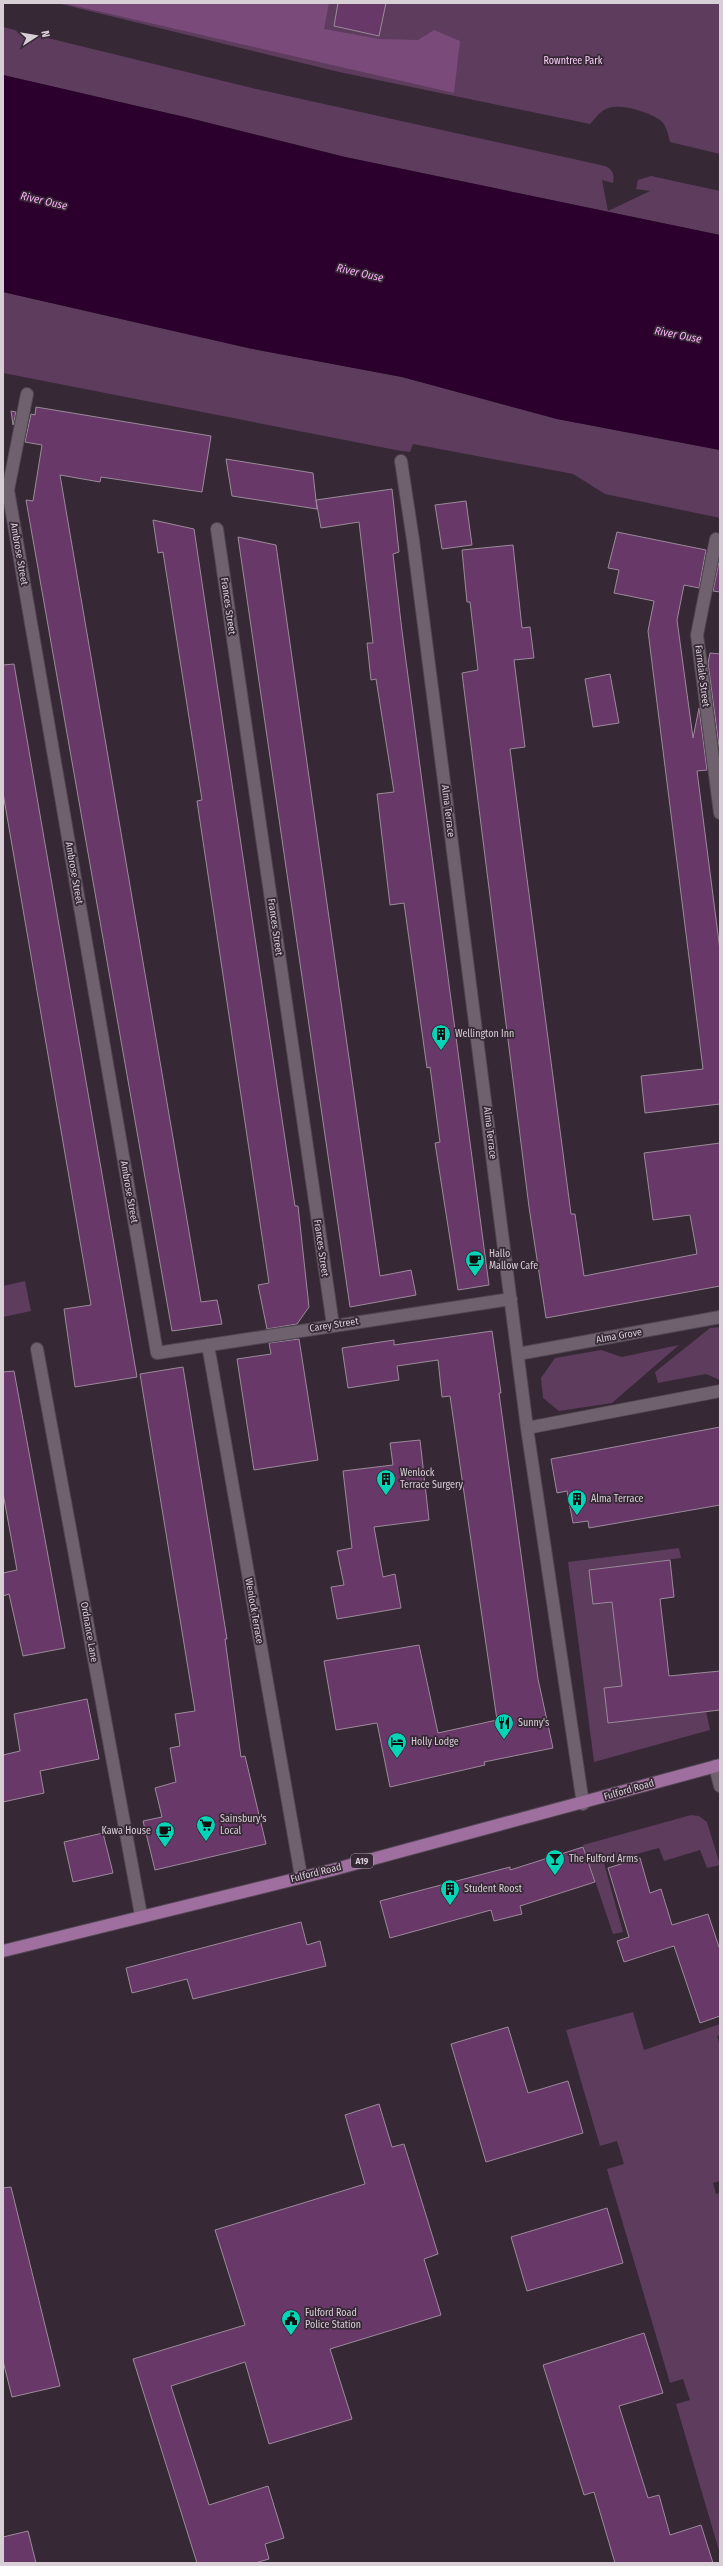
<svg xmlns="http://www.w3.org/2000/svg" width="723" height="2566" font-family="'Fira Sans Condensed',sans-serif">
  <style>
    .green { fill: #5d3c5d }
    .forest { fill: #7a4b7a }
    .water { fill: #2b002c }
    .building { fill: #683968; stroke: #9b8a9a }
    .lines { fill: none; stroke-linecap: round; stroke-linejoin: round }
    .minor-casing { stroke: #514651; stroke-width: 14 }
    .major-casing { stroke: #514651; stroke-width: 14 }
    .minor { stroke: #70616f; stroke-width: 12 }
    .major { stroke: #9f709f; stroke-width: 12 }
    .labels { text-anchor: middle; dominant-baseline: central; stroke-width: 3.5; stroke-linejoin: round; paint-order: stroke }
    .shield { fill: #362835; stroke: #a79ca6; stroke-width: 1 }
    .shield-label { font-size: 9px; font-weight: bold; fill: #d7ced6 }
    .park-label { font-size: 10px; fill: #fdd0fb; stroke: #362835 }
    .street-label { font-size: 10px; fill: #d7ced6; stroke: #362835 }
    .poi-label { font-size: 10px; fill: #d7ced6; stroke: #362835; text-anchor: start }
    .water-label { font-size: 11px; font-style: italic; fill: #f6aef5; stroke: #362835 }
  </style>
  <rect width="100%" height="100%" fill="#362835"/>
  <path class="green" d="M 57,3 L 720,3 L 720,154 L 670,142 C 668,134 667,126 660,120 C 649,112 618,102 606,109 C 599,112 595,119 590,124 L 339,72 Z
    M 3,27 L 252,88 L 605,166 C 612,169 615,174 613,183 L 602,180 L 608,211 L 650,191 L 636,189 L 638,180 L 651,176 L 720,191 L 720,235 L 345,157 L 189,118 L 3,75 Z
    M 3,292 L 248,348 L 402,377 L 557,419 L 720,450 L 720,518 L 605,494 L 573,474 L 413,444 L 410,452 L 401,451 L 3,373 Z
    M 25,1281 L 31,1311 L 3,1317 L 3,1286 Z
    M 720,1327 L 720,1380 L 706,1374 L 658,1383 L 655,1372 L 710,1328 Z
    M 679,1345 L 612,1403 L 559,1411 L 543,1398 L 541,1378 L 555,1358 L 601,1350 L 622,1357 Z
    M 679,1548 L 681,1558 L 589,1570 L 593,1603 L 612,1602 L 622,1686 L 604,1688 L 608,1723 L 693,1713 L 688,1674 L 698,1672 L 710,1730 L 594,1762 L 568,1562 Z
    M 691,1815 L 699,1816 L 707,1822 L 720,1865 L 707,1868 L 700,1850 L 664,1861 L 659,1848 L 604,1863 L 623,1932 L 613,1934 L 583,1845 Z
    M 633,2012 L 644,2050 L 720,2024 L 720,2035 L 717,2036 L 720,2046 L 720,2181 L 713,2183 L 716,2194 L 720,2193 L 720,2554 L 676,2404 L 690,2400 L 683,2379 L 670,2383 L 608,2173 L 607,2169 L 624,2164 L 617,2141 L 600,2146 L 566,2030 Z"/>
  <path class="forest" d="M 63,3 L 329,3 L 324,29 L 380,39 L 418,40 L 434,30 L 460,41 L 454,93 Z"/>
  <path class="water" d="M 3,75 L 189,118 L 345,157 L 720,235 L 720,450 L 557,419 L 402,377 L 248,348 L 3,292 Z"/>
  <path class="building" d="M 338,3 L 386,3 L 379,36 L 334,26 Z
    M 36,407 L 211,436 L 202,492 L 101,477 L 100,482 L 60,475 L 201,1302 L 217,1300 L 222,1324 L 172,1331 L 26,500 L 33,501 L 42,445 L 25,442 L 31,414 L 35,415 Z
    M 11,411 L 16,412 L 13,425 Z
    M 226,459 L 313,473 L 317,509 L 232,496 Z
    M 392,489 L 399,552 L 393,554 L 402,631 L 489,1285 L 458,1290 L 435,1143 L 440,1142 L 430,1067 L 427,1068 L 404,903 L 390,905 L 377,794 L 394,792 L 376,679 L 371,680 L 367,643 L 373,643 L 359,522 L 321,528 L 316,500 Z
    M 466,501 L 472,545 L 442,549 L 435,505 Z
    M 153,520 L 194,529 L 295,1206 L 298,1206 L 309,1307 L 297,1324 L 267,1329 L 258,1285 L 269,1283 L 197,801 L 202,800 L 163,552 L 158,553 Z
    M 617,532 L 706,550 L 699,588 L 684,585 L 677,620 L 693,738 L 699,708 L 707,770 L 697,771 L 720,950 L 720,1104 L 645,1113 L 641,1076 L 703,1069 L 648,631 L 654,601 L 614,593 L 619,570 L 608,568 Z
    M 238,537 L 276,545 L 380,1276 L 411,1270 L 416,1295 L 350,1307 Z
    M 513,545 L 522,628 L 530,627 L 534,658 L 514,660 L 525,747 L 510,749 L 571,1214 L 575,1214 L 584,1276 L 697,1254 L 690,1215 L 653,1220 L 644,1153 L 720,1143 L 720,1286 L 546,1318 L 529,1207 L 462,673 L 478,670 L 470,602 L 467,602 L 462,550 Z
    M 720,557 L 720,592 L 713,591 Z
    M 710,653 L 720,654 L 720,754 L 708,663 Z
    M 14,664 L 137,1377 L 75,1387 L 64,1309 L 91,1305 L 3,793 L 3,665 Z
    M 610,674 L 619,723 L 593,727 L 585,679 Z
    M 492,1331 L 501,1393 L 499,1393 L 538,1679 L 553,1748 L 484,1762 L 485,1765 L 390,1787 L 377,1723 L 336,1730 L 324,1661 L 419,1645 L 438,1733 L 497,1720 L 450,1396 L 442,1397 L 438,1360 L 397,1366 L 399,1380 L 348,1388 L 342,1348 L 394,1340 L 394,1345 Z
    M 299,1339 L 318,1460 L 254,1470 L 237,1359 L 271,1354 L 269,1343 Z
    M 183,1367 L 227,1639 L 225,1639 L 241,1757 L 245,1756 L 266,1844 L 155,1870 L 143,1821 L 162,1817 L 155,1788 L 176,1782 L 170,1748 L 180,1746 L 175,1714 L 195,1711 L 140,1374 Z
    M 14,1371 L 65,1648 L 23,1656 L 9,1594 L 3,1596 L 3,1573 L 17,1570 L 3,1493 L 3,1372 Z
    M 720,1427 L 720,1505 L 589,1528 L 588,1521 L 573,1523 L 567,1491 L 557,1493 L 551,1459 Z
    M 420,1440 L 429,1520 L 374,1527 L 383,1577 L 395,1574 L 401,1608 L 337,1619 L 331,1587 L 344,1585 L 337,1551 L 352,1548 L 343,1471 L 393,1465 L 390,1443 Z
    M 670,1560 L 674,1597 L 660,1599 L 669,1676 L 720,1671 L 720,1710 L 608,1723 L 604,1688 L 622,1686 L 612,1602 L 593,1604 L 589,1570 Z
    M 87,1699 L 99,1759 L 40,1771 L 44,1793 L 3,1802 L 3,1755 L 20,1751 L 14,1714 Z
    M 103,1833 L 113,1873 L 73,1882 L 64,1842 Z
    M 583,1847 L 595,1882 L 520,1906 L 522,1914 L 494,1921 L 491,1910 L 390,1938 L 380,1901 L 510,1867 L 510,1870 Z
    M 640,1858 L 650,1893 L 661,1889 L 672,1925 L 708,1914 L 720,1950 L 720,2016 L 700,2023 L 674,1946 L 624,1962 L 617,1941 L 629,1937 L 608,1868 Z
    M 301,1922 L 307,1945 L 320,1941 L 326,1966 L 193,1999 L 187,1979 L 132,1993 L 126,1968 Z
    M 508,2027 L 528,2093 L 568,2081 L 583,2133 L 486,2162 L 451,2044 Z
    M 379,2104 L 392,2147 L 404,2144 L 438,2254 L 424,2259 L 441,2315 L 330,2349 L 352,2419 L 269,2444 L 245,2362 L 171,2386 L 209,2505 L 268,2486 L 284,2538 L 265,2544 L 269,2559 L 255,2563 L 197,2563 L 133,2359 L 245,2325 L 215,2230 L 365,2184 L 345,2115 Z
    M 11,2187 L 60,2386 L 12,2397 L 3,2361 L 3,2188 Z
    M 607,2208 L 623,2263 L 527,2291 L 511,2237 Z
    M 644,2333 L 663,2393 L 619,2406 L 648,2498 L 659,2495 L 670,2535 L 701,2525 L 713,2563 L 615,2563 L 594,2492 L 584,2495 L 543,2365 Z
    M 28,2531 L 36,2563 L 3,2563 L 3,2537 Z"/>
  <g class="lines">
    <g class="minor-casing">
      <path id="minor" d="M 27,394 L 8,490 L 157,1353 L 511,1299
        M 401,461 L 413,540 L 527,1428 L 583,1804
        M 217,529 L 333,1325
        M 716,539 L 697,635 L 720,813
        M 208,1345 L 301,1876
        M 37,1349 L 141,1915
        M 518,1354 L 720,1317
        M 527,1428 L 720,1391
        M 715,1766 L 720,1786"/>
    </g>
    <g class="major-casing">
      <path id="major" d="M 3,1951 L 332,1870 L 720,1765"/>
    </g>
    <use href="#minor" class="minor"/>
    <use href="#major" class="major"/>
  </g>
  <defs>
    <g id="building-pin" transform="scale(1)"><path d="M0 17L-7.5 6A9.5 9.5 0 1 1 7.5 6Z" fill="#05d5b6" stroke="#362835"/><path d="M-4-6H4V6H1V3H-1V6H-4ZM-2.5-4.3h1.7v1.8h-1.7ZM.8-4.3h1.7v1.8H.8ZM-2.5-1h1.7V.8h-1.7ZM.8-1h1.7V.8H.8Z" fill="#111"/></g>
    <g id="cafe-pin" transform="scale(1)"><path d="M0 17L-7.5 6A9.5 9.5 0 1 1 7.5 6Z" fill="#05d5b6" stroke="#362835"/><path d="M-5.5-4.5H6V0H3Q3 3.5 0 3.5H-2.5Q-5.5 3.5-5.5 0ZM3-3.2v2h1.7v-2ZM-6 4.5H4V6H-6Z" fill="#111"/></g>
    <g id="restaurant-pin" transform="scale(1)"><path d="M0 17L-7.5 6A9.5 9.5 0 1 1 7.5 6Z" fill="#05d5b6" stroke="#362835"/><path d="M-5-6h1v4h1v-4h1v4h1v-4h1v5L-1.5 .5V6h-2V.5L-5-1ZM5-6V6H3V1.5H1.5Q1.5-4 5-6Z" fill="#111"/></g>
    <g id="hotel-pin" transform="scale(1)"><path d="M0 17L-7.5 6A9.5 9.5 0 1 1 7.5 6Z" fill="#05d5b6" stroke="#362835"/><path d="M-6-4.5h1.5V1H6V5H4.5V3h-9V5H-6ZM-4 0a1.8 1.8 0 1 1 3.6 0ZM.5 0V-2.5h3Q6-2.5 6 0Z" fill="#111"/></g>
    <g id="supermarket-pin" transform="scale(1)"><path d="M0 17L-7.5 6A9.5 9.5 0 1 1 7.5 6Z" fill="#05d5b6" stroke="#362835"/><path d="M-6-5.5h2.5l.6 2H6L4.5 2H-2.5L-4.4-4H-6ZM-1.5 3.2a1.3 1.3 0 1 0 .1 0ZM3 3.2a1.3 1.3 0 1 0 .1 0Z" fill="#111"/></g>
    <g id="bar-pin" transform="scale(1)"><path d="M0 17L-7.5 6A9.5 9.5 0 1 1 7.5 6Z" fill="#05d5b6" stroke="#362835"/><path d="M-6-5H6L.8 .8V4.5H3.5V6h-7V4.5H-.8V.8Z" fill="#111"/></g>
    <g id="civic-pin" transform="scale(1)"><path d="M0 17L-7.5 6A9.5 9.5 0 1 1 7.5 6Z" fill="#05d5b6" stroke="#362835"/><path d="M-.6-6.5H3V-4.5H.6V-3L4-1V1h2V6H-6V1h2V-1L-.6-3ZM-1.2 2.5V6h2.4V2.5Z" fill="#111"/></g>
  </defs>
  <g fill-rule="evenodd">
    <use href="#building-pin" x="441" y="1034"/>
    <use href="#cafe-pin" x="475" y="1260"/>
    <use href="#building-pin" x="386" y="1479"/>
    <use href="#building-pin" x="577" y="1499"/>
    <use href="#restaurant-pin" x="504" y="1723"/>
    <use href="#hotel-pin" x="397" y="1742"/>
    <use href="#supermarket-pin" x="206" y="1825"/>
    <use href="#cafe-pin" x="165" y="1831"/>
    <use href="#bar-pin" x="555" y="1859"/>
    <use href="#building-pin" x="450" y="1889"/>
    <use href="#civic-pin" x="291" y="2319"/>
  </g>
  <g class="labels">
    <rect class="shield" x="351" y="1854" width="22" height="14" rx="3"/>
    <g class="shield-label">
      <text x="362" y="1861">A19</text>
    </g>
    <g class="park-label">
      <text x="573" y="61">Rowntree Park</text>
    </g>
    <g class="street-label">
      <text transform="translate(19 554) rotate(80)">Ambrose Street</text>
      <text transform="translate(228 606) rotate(82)">Frances Street</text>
      <text transform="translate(702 676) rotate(83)">Farndale Street</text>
      <text transform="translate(448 811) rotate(83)">Alma Terrace</text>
      <text transform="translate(74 873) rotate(80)">Ambrose Street</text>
      <text transform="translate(275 927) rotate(82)">Frances Street</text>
      <text transform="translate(490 1133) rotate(83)">Alma Terrace</text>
      <text transform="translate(129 1192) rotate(80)">Ambrose Street</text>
      <text transform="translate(321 1248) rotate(82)">Frances Street</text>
      <text transform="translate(334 1325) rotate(-9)">Carey Street</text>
      <text transform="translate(619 1336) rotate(-10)">Alma Grove</text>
      <text transform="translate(254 1611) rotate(80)">Wenlock Terrace</text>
      <text transform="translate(89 1632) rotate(80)">Ordnance Lane</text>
      <text transform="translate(629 1790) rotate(-16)">Fulford Road</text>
      <text transform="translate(316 1873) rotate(-14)">Fulford Road</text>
    </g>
    <g class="poi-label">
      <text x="455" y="1034">Wellington Inn</text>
      <text x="489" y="1254">Hallo<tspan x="489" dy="12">Mallow Cafe</tspan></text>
      <text x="400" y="1473">Wenlock<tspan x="400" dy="12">Terrace Surgery</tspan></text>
      <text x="591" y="1499">Alma Terrace</text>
      <text x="518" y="1723">Sunny's</text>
      <text x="411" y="1742">Holly Lodge</text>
      <text x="220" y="1819">Sainsbury's<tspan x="220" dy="12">Local</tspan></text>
      <text x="151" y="1831" text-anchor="end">Kawa House</text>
      <text x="569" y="1859">The Fulford Arms</text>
      <text x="464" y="1889">Student Roost</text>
      <text x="305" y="2313">Fulford Road<tspan x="305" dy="12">Police Station</tspan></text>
    </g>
    <g class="water-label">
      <text transform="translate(44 201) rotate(13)">River Ouse</text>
      <text transform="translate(360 273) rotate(13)">River Ouse</text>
      <text transform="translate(678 335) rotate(11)">River Ouse</text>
    </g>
  </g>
  <rect width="723" height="2566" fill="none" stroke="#d7ced6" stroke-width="8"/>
  <g transform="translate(36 36) rotate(78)" stroke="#362835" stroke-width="3" paint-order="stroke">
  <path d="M0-3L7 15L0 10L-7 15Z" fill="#d7ced6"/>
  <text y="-6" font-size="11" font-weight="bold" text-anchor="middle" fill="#d7ced6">N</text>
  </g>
</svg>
